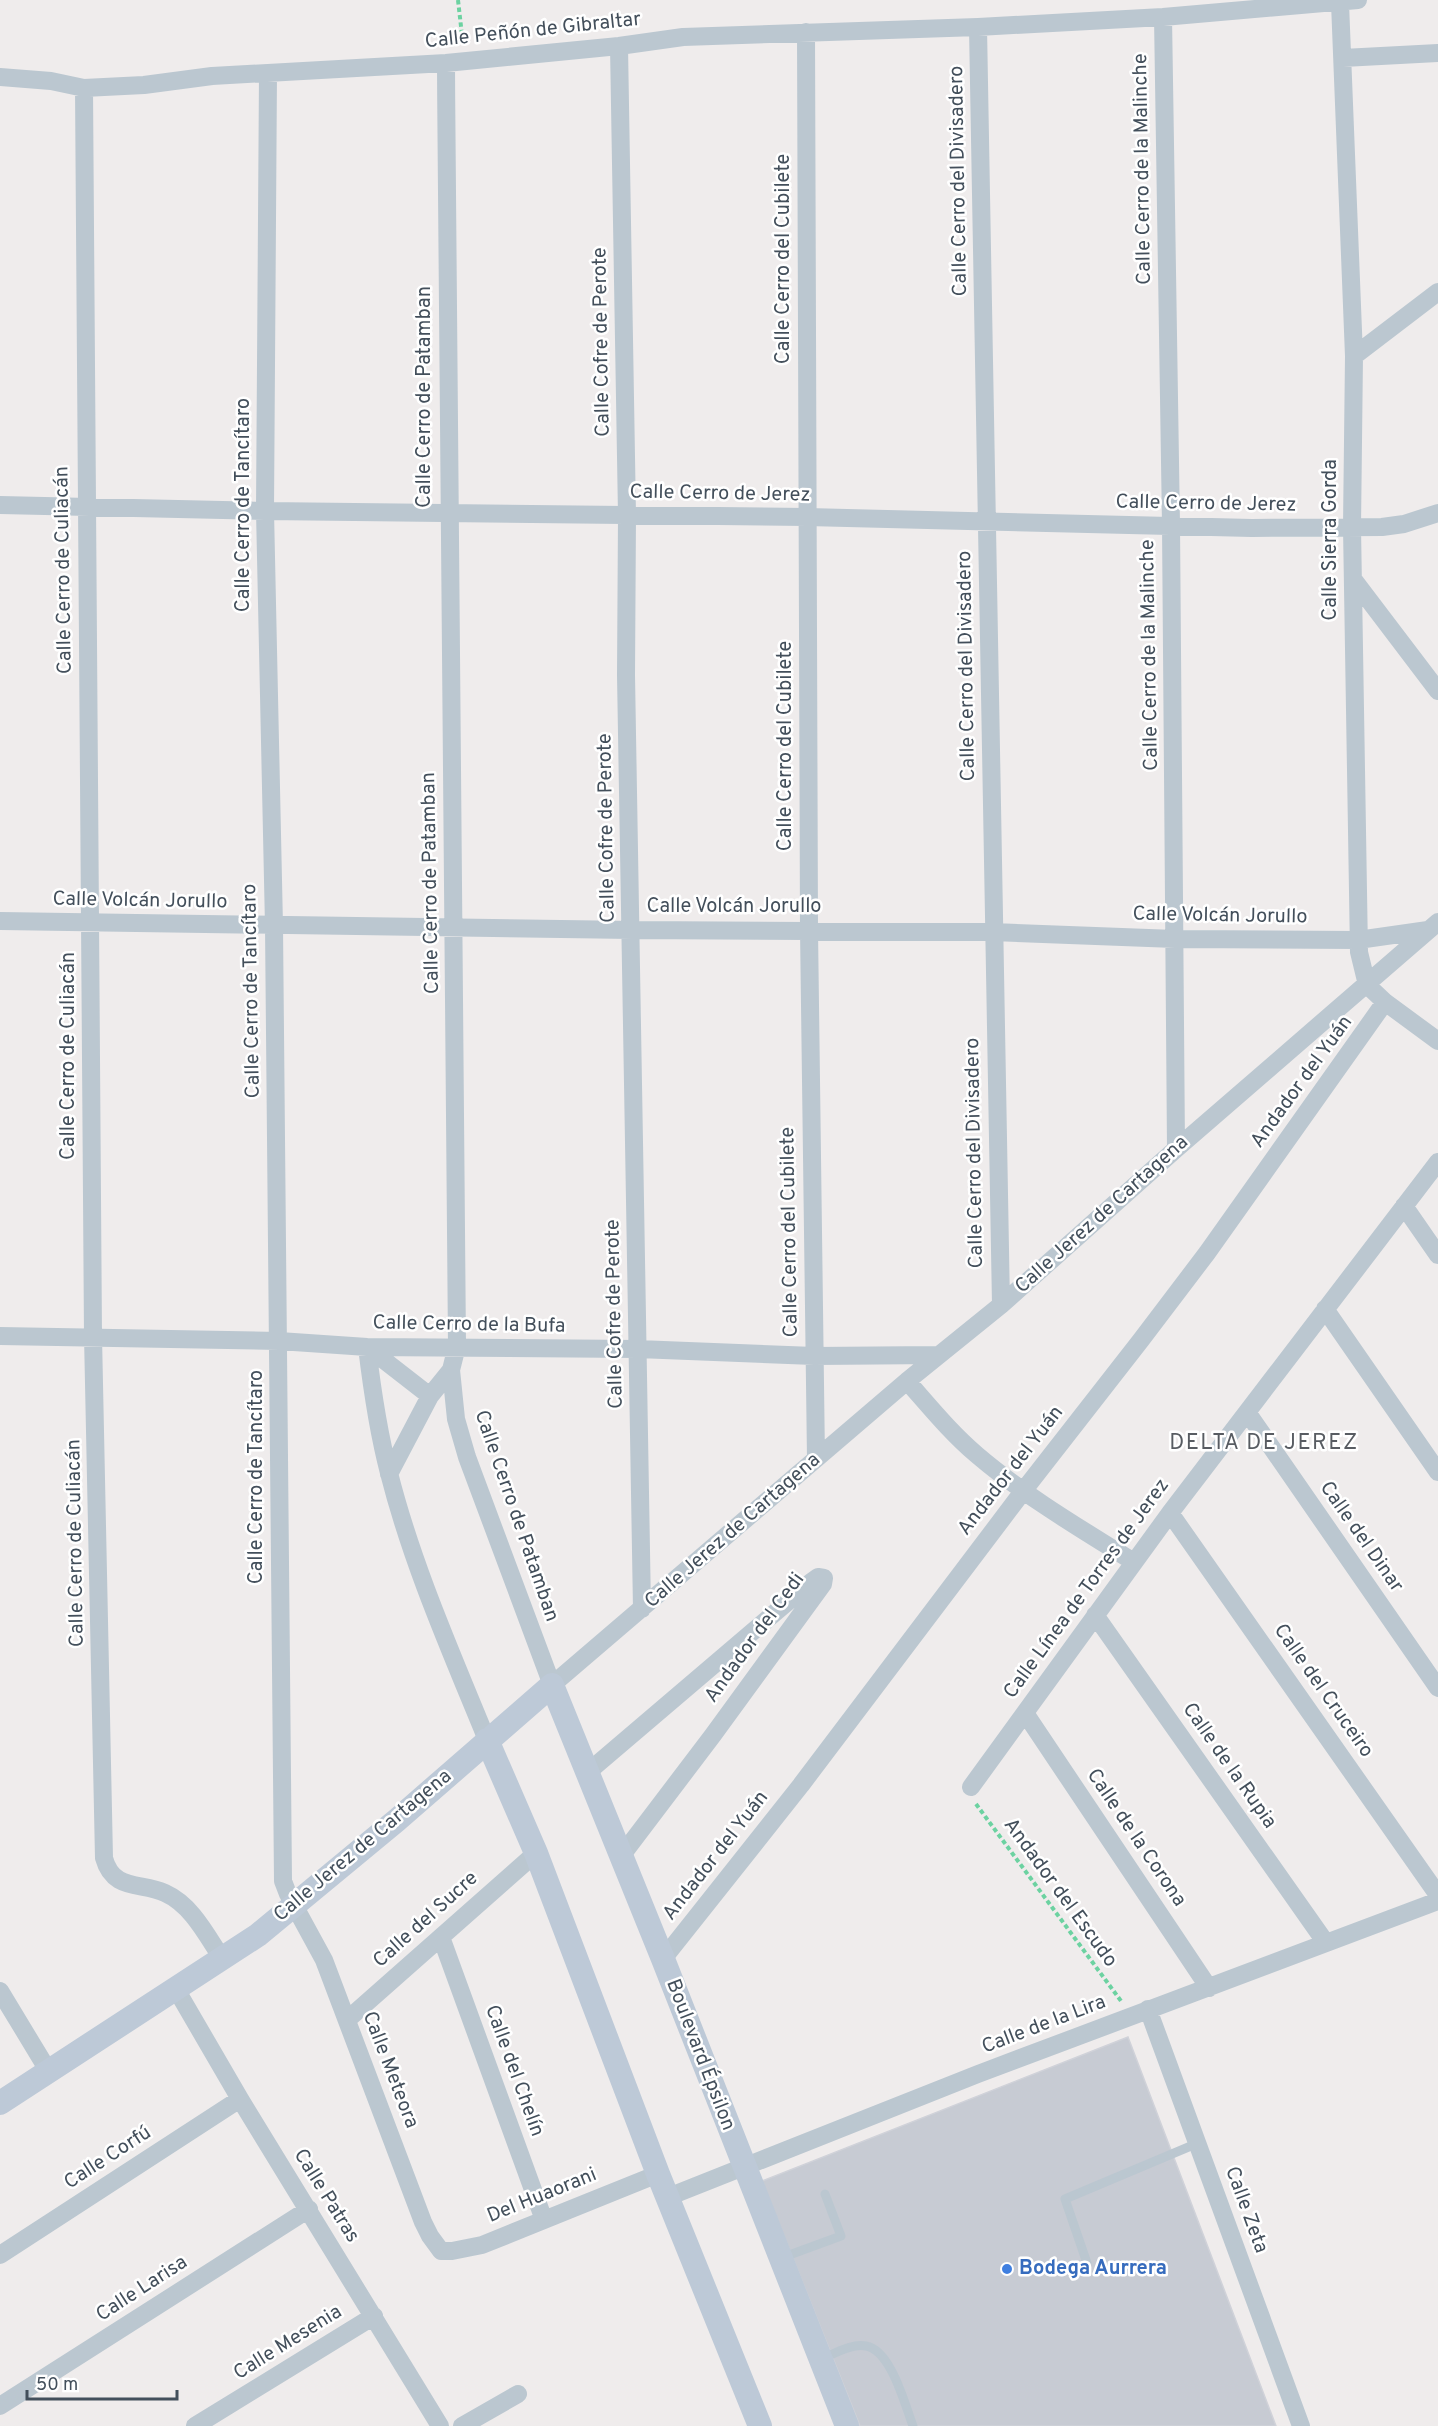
<svg xmlns="http://www.w3.org/2000/svg" width="1438" height="2426" font-family="Overpass,sans-serif">
  <style>
    .building { fill: #c7cbd3; stroke: #d0d2d9; stroke-width: 1.5 }
    .lines { fill: none; stroke-linecap: round; stroke-linejoin: round }
    .path { stroke: #6cd2a1; stroke-width: 4; stroke-dasharray: 4.5 3; stroke-linecap: butt }
    .lane { stroke: #bbc7d0; stroke-width: 9 }
    .street { stroke: #bbc7d0; stroke-width: 18 }
    .secondary { stroke: #bdc9d7; stroke-width: 24 }
    .shop-dot { fill: #3f7fe0; stroke: #fff; stroke-width: 2 }
    .labels { text-anchor: middle; dominant-baseline: central; stroke-width: 5; stroke-linejoin: round; paint-order: stroke }
    .street-label { font-size: 20px; fill: #434f5b; stroke: #fff }
    .shop-label { font-size: 20px; font-weight: bold; fill: #366cbe; stroke: #fff; text-anchor: start }
    .quarter-label { font-size: 22px; letter-spacing: 1.5px; fill: #585c62; stroke: #fff }
  </style>
  <rect width="100%" height="100%" fill="#efecec"/>
  <path class="building" d="M 1128,2037 L 1276,2426 L 860,2426 L 762,2181 Z"/>
  <g class="lines">
    <path class="path" d="M 458,0 L 463,44
      M 976,1804 L 1121,2001"/>
    <path class="lane" d="M 781,2258 L 841,2236 L 825,2194
      M 1087,2263 L 1065,2199 L 1198,2143
      M 821,2359 C 834,2354 852,2343 866,2346 C 891,2350 905,2405 913,2426"/>
    <path class="street" d="M 1340,3 L 1354,356 L 1352,527 L 1359,952 L 1367,985 L 1385,1002 L 1438,1041
      M 1163,17 L 1171,525 L 1176,1149
      M 978,27 L 1001,1305
      M 806,32 L 809,929 L 816,1459
      M 619,46 L 627,515 L 626,675 L 642,1609
      M 1343,58 L 1438,53
      M 446,63 C 448,491 455,919 457,1346 L 451,1370 L 456,1419 L 467,1457 L 552,1685 L 907,1381 L 1001,1305 L 1176,1149 L 1438,922
      M 268,73 L 265,511 L 274,926 L 283,1881 L 288,1894 L 324,1960 L 423,2222 L 430,2236 L 441,2251 L 452,2251 L 482,2245 L 658,2174
      M 0,77 L 51,81 L 84,88 L 144,85 L 212,76 L 446,63 L 619,46 L 683,37 L 978,27 L 1163,17 L 1358,0
      M 84,88 L 93,1336 L 104,1858 C 113,1891 140,1882 165,1893 C 192,1905 207,1936 223,1960
      M 1354,356 L 1438,292
      M 0,505 L 265,511 L 807,517 L 1252,528 L 1382,527 L 1404,524 L 1438,513
      M 1353,579 L 1438,691
      M 0,921 L 632,930 L 993,932 L 1175,939 L 1358,940 L 1428,930
      M 1404,1206 L 1438,1255
      M 1325,1309 L 1438,1472
      M 0,1336 L 279,1341 L 367,1347 L 638,1349 L 814,1356 L 938,1355
      M 367,1347 C 372,1389 378,1431 389,1473 C 412,1564 451,1652 487,1740
      M 367,1347 L 430,1396
      M 907,1381 C 930,1407 951,1433 977,1455 C 1025,1496 1081,1529 1134,1562
      M 1247,1412 L 1438,1688
      M 389,1474 L 430,1396 L 451,1370
      M 1170,1513 L 1438,1895
      M 1095,1615 L 1326,1943
      M 1025,1713 L 1209,1988
      M 588,1772 L 811,1582 L 818,1577 L 824,1578 L 823,1584 L 713,1735 L 622,1855
      M 971,1787 L 1170,1513 L 1438,1162
      M 441,1937 L 544,2220
      M 663,1959 L 801,1785 L 1024,1490 L 1141,1340 L 1207,1253 L 1385,1002
      M 176,1989 L 240,2099 L 440,2426
      M 0,1991 L 49,2072
      M 1148,2009 L 1301,2426
      M 347,2020 L 536,1853
      M 668,2197 L 978,2074 L 1438,1901
      M 0,2255 L 240,2099
      M 0,2406 L 309,2209
      M 195,2426 L 374,2316
      M 462,2426 L 518,2394"/>
    <path class="secondary" d="M 487,1740 L 536,1853 L 658,2174 L 760,2426
      M 0,2103 L 258,1935 L 397,1820 L 552,1685 L 663,1959 L 847,2426"/>
  </g>
  <circle class="shop-dot" cx="1007" cy="2269" r="6"/>
  <g class="labels">
    <g class="street-label">
      <text transform="translate(533 31) rotate(-6)">Calle Peñón de Gibraltar</text>
      <text transform="translate(1143 169) rotate(-91)">Calle Cerro de la Malinche</text>
      <text transform="translate(959 181) rotate(-91)">Calle Cerro del Divisadero</text>
      <text transform="translate(784 259) rotate(-90)">Calle Cerro del Cubilete</text>
      <text transform="translate(602 342) rotate(-91)">Calle Cofre de Perote</text>
      <text transform="translate(425 397) rotate(-90)">Calle Cerro de Patamban</text>
      <text transform="translate(720 494) rotate(1)">Calle Cerro de Jerez</text>
      <text transform="translate(1206 504) rotate(1)">Calle Cerro de Jerez</text>
      <text transform="translate(244 505) rotate(-90)">Calle Cerro de Tancítaro</text>
      <text transform="translate(1331 540) rotate(-90)">Calle Sierra Gorda</text>
      <text transform="translate(64 570) rotate(-91)">Calle Cerro de Culiacán</text>
      <text transform="translate(1150 655) rotate(-91)">Calle Cerro de la Malinche</text>
      <text transform="translate(967 666) rotate(-91)">Calle Cerro del Divisadero</text>
      <text transform="translate(786 746) rotate(-90)">Calle Cerro del Cubilete</text>
      <text transform="translate(607 828) rotate(-91)">Calle Cofre de Perote</text>
      <text transform="translate(431 883) rotate(-91)">Calle Cerro de Patamban</text>
      <text transform="translate(140 901) rotate(1)">Calle Volcán Jorullo</text>
      <text x="734" y="907">Calle Volcán Jorullo</text>
      <text transform="translate(1220 916) rotate(1)">Calle Volcán Jorullo</text>
      <text transform="translate(252 991) rotate(-91)">Calle Cerro de Tancítaro</text>
      <text transform="translate(69 1056) rotate(-90)">Calle Cerro de Culiacán</text>
      <text transform="translate(1302 1082) rotate(-54)">Andador del Yuán</text>
      <text transform="translate(975 1153) rotate(-91)">Calle Cerro del Divisadero</text>
      <text transform="translate(1102 1215) rotate(-42)">Calle Jerez de Cartagena</text>
      <text transform="translate(790 1232) rotate(-91)">Calle Cerro del Cubilete</text>
      <text transform="translate(615 1314) rotate(-91)">Calle Cofre de Perote</text>
      <text transform="translate(469 1325) rotate(1)">Calle Cerro de la Bufa</text>
      <text transform="translate(1011 1471) rotate(-52)">Andador del Yuán</text>
      <text transform="translate(257 1477) rotate(-90)">Calle Cerro de Tancítaro</text>
      <text transform="translate(516 1516) rotate(71)">Calle Cerro de Patamban</text>
      <text transform="translate(733 1531) rotate(-41)">Calle Jerez de Cartagena</text>
      <text transform="translate(1361 1537) rotate(55)">Calle del Dinar</text>
      <text transform="translate(76 1543) rotate(-91)">Calle Cerro de Culiacán</text>
      <text transform="translate(1087 1589) rotate(-54)">Calle Línea de Torres de Jerez</text>
      <text transform="translate(755 1638) rotate(-54)">Andador del Cedi</text>
      <text transform="translate(1323 1691) rotate(55)">Calle del Cruceiro</text>
      <text transform="translate(1229 1766) rotate(55)">Calle de la Rupia</text>
      <text transform="translate(1136 1838) rotate(56)">Calle de la Corona</text>
      <text transform="translate(363 1846) rotate(-40)">Calle Jerez de Cartagena</text>
      <text transform="translate(716 1856) rotate(-52)">Andador del Yuán</text>
      <text transform="translate(1060 1893) rotate(54)">Andador del Escudo</text>
      <text transform="translate(426 1920) rotate(-42)">Calle del Sucre</text>
      <text transform="translate(1044 2025) rotate(-21)">Calle de la Lira</text>
      <text transform="translate(700 2055) rotate(69)">Boulevard Épsilon</text>
      <text transform="translate(390 2070) rotate(69)">Calle Meteora</text>
      <text transform="translate(514 2071) rotate(70)">Calle del Chelín</text>
      <text transform="translate(108 2158) rotate(-33)">Calle Corfú</text>
      <text transform="translate(326 2196) rotate(58)">Calle Patras</text>
      <text transform="translate(542 2196) rotate(-22)">Del Huaorani</text>
      <text transform="translate(1246 2210) rotate(70)">Calle Zeta</text>
      <text transform="translate(142 2289) rotate(-33)">Calle Larisa</text>
      <text transform="translate(288 2343) rotate(-32)">Calle Mesenia</text>
    </g>
    <g class="shop-label">
      <text x="1019" y="2269">Bodega Aurrera</text>
    </g>
    <g class="quarter-label">
      <text x="1264" y="1443">DELTA DE JEREZ</text>
    </g>
  </g>
  <path d="M27 2390v9h150v-9" fill="none" stroke="#434f5b" stroke-width="3"/>
  <text x="36" y="2390" font-size="18" fill="#434f5b" stroke="#ffffff" stroke-width="4.5" paint-order="stroke">50 m</text>
</svg>
